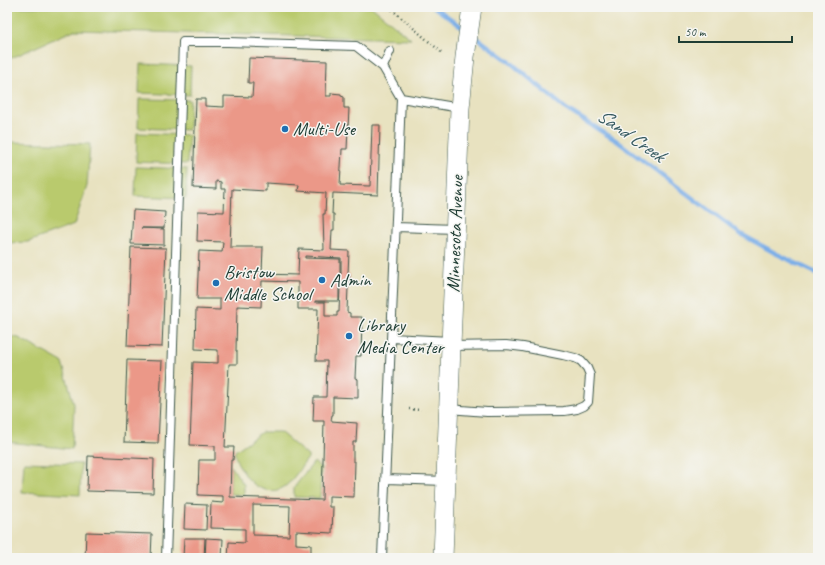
<svg xmlns="http://www.w3.org/2000/svg" width="825" height="565" font-family="Caveat,sans-serif">
  <style>
    .green { fill: #b9ca6d; stroke: #6c8450 }
    .lines { fill: none; stroke-linecap: round; stroke-linejoin: round }
    .stream { stroke: #7bafe8; stroke-width: 4.5 }
    .building { fill: #eb9888; fill-rule: evenodd }
    .service-casing { stroke: #3d5649; stroke-width: 10 }
    .tertiary-casing { stroke: #3d5649; stroke-width: 20 }
    .path { stroke: #3d5649; stroke-width: 2.5; stroke-dasharray: 1 3; stroke-linecap: butt }
    .service { stroke: #fff; stroke-width: 8 }
    .tertiary { stroke: #fff; stroke-width: 19 }
    .poi-dot { fill: #1f6fb2; stroke: #f6f6f2; stroke-width: 1.5 }
    .labels { text-anchor: middle; dominant-baseline: central; stroke-width: 3; stroke-linejoin: round; paint-order: stroke }
    .poi-label { font-size: 19px; fill: #1f3d34; stroke: #f6f6f2; text-anchor: start }
    .street-label { font-size: 19px; fill: #1f3d34; stroke: #f6f6f2 }
    .water-label { font-size: 20px; font-style: italic; fill: #365a61; stroke: #f6f6f2 }
  </style>
  <rect width="100%" height="100%" fill="#f6f6f2"/>
  <filter id="ink" filterUnits="userSpaceOnUse"><feTurbulence type="fractalNoise" baseFrequency=".025" numOctaves="2"/><feDisplacementMap in="SourceGraphic" scale="8" xChannelSelector="R" yChannelSelector="G"/><feConvolveMatrix kernelMatrix="1 2 1 2 8 2 1 2 1" color-interpolation-filters="sRGB"/></filter>
  <filter id="wash" filterUnits="userSpaceOnUse"><feTurbulence type="fractalNoise" baseFrequency=".012" numOctaves="4" result="noise"/><feDisplacementMap in="SourceGraphic" scale="16" xChannelSelector="R" yChannelSelector="G"/><feGaussianBlur stdDeviation="0.9" result="paint"/><feColorMatrix in="noise" values="0 0 0 0 0 0 0 0 0 0 0 0 0 0 0 0 0 1.4 0 .05"/><feComposite in="paint" operator="in"/></filter>
  <g filter="url(#wash)">
    <rect width="100%" height="100%" fill="#e8e2c0"/>
    <path class="green" d="M 7,7 L 372,7 L 411,39 L 74,30 L 7,60 Z
      M 140,64 L 191,66 L 190,95 L 139,93 Z
      M 139,99 L 190,100 L 189,130 L 138,128 Z
      M 137,133 L 189,135 L 187,164 L 136,162 Z
      M 7,142 L 90,144 L 87,186 L 74,225 L 28,242 L 7,243 Z
      M 136,167 L 187,169 L 186,198 L 135,196 Z
      M 7,336 L 19,338 L 62,362 L 74,404 L 72,449 L 7,442 Z
      M 262,432 L 280,432 L 308,456 L 308,458 C 302,466 296,475 289,483 C 275,497 256,490 246,476 C 241,468 234,460 235,451 Z
      M 24,462 L 81,464 L 80,495 L 22,492 Z
      M 314,462 L 321,468 L 320,498 L 294,497 L 294,488 L 296,485 Z
      M 231,466 L 244,485 L 244,495 L 230,494 Z"/>
    <g class="lines">
      <path class="stream" d="M 434,7 L 464,28
        M 473,35 L 509,61 L 566,109 L 617,141 L 739,233 L 775,253 L 818,274"/>
    </g>
    <g id="blocks">
      <path class="building" d="M 249,58 L 327,61 L 326,96 L 331,96 L 331,93 L 341,94 L 341,96 L 344,97 L 344,108 L 349,108 L 347,149 L 342,149 L 340,185 L 370,186 L 372,125 L 380,125 L 378,195 L 333,193 L 332,214 L 334,214 L 334,230 L 332,230 L 331,250 L 349,251 L 348,274 L 350,274 L 349,287 L 348,287 L 347,312 L 350,313 L 350,317 L 362,317 L 361,356 L 356,356 L 355,378 L 358,379 L 358,398 L 333,397 L 333,415 L 332,415 L 331,421 L 357,423 L 356,442 L 353,442 L 353,461 L 355,461 L 354,497 L 329,496 L 329,507 L 333,507 L 332,533 L 296,531 L 296,544 L 311,545 L 311,558 L 228,558 L 229,542 L 245,543 L 245,529 L 210,528 L 211,502 L 223,503 L 223,496 L 198,495 L 199,460 L 215,460 L 215,446 L 190,445 L 193,362 L 218,363 L 218,350 L 195,349 L 196,309 L 220,310 L 220,299 L 197,299 L 199,251 L 222,252 L 223,242 L 197,241 L 198,211 L 224,212 L 225,189 L 221,189 L 221,182 L 216,181 L 216,189 L 193,188 L 196,99 L 205,99 L 205,106 L 224,107 L 224,96 L 252,97 L 253,83 L 248,83 ZM 266,183 L 299,185 L 298,191 L 326,193 L 325,214 L 323,214 L 324,250 L 299,249 L 298,275 L 262,274 L 263,247 L 230,247 L 232,189 L 266,191 ZM 305,256 L 341,258 L 341,274 L 340,274 L 340,259 L 305,258 ZM 262,281 L 298,282 L 298,309 L 318,309 L 316,361 L 327,361 L 326,397 L 314,397 L 313,421 L 324,421 L 322,500 L 230,497 L 231,460 L 233,460 L 234,447 L 225,447 L 229,364 L 237,364 L 237,351 L 236,351 L 237,306 L 261,307 ZM 339,287 L 340,287 L 339,312 L 337,312 L 337,316 L 325,316 L 325,302 L 315,302 L 315,301 L 339,301 ZM 253,505 L 290,506 L 289,536 L 253,535 Z
        M 133,210 L 165,212 L 164,228 L 141,228 L 164,229 L 164,245 L 131,244 Z
        M 131,247 L 166,248 L 162,347 L 127,346 Z
        M 127,360 L 162,361 L 158,443 L 124,442 Z
        M 88,456 L 154,459 L 153,493 L 87,491 Z
        M 185,504 L 207,505 L 206,530 L 184,529 Z
        M 86,532 L 152,534 L 151,558 L 85,558 Z
        M 184,538 L 205,538 L 204,558 L 183,558 Z
        M 206,538 L 223,539 L 222,558 L 205,558 Z"/>
    </g>
  </g>
  <g filter="url(#ink)">
    <use href="#blocks" fill-opacity="0" stroke="#3d5649" stroke-width="1"/>
    <g class="lines">
      <g class="service-casing">
        <path id="service" d="M 383,67 L 390,51
          M 401,98 L 460,108
          M 396,227 L 455,229
          M 391,338 L 451,341
          M 448,409 L 487,412 L 564,411 L 577,409 L 584,406 L 588,402 L 590,375 L 587,368 L 581,361 L 575,358 L 563,355 L 523,347 L 506,345 L 451,346
          M 386,479 L 446,481
          M 166,558 L 183,42 L 228,42 L 356,46 L 383,67 L 401,98 L 382,558"/>
      </g>
      <g class="tertiary-casing">
        <path id="tertiary" d="M 443,558 L 460,108 L 465,57 L 472,7"/>
      </g>
      <path class="path" d="M 389,7 L 441,52
        M 409,409 L 421,410"/>
      <use href="#service" class="service"/>
      <use href="#tertiary" class="tertiary"/>
    </g>
  </g>
  <g class="poi-dot">
    <circle cx="285" cy="129" r="4"/>
    <circle cx="322" cy="280" r="4"/>
    <circle cx="216" cy="283" r="4"/>
    <circle cx="349" cy="336" r="4"/>
  </g>
  <g class="labels">
    <g class="poi-label">
      <text x="293" y="129">Multi-Use</text>
      <text x="224" y="272">Bristow<tspan x="224" dy="22">Middle School</tspan></text>
      <text x="330" y="280">Admin</text>
      <text x="357" y="325">Library<tspan x="357" dy="22">Media Center</tspan></text>
    </g>
    <g class="street-label">
      <text transform="translate(455 234) rotate(-88)">Minnesota Avenue</text>
    </g>
    <g class="water-label">
      <text transform="translate(631 135) rotate(35)">Sand Creek</text>
    </g>
  </g>
  <rect width="825" height="565" fill="none" stroke="#f6f6f2" stroke-width="24"/>
  <path d="M679 36v6h113v-6" fill="none" stroke="#1f3d34" stroke-width="2"/>
  <text x="685" y="36" font-size="12" fill="#1f3d34" stroke="#f6f6f2" stroke-width="3" paint-order="stroke">50 m</text>
</svg>
